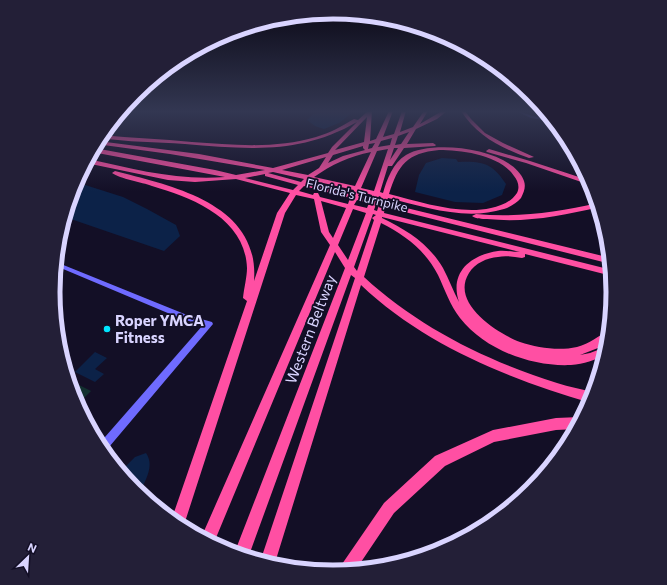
<svg xmlns="http://www.w3.org/2000/svg" width="667" height="585" font-family="Commissioner,sans-serif">
  <style>
    .green { fill: #12302f }
    .water { fill: #0c2248 }
    .lines { fill: none; stroke-linecap: round; stroke-linejoin: round }
    .street { fill: #3d3a85; fill-rule: evenodd }
    .secondary { fill: #6f6bff; fill-rule: evenodd }
    .highway { fill: #ff4fa3; fill-rule: evenodd }
    .poi-dot { fill: #00e5ff; stroke: #130f26; stroke-width: 1.5 }
    .labels { text-anchor: middle; dominant-baseline: central; stroke-width: 3.5; stroke-linejoin: round; paint-order: stroke }
    .far-street-label { font-size: 13px; fill: #d9d4ff; stroke: #130f26 }
    .poi-label { font-size: 15px; font-weight: bold; fill: #d9d4ff; stroke: #130f26; text-anchor: start }
    .street-label { font-size: 15px; fill: #d9d4ff; stroke: #130f26 }
    .rim { fill: none; stroke: #d9d4ff; stroke-width: 5 }
  </style>
  <rect width="100%" height="100%" fill="#130f26"/>
  <path class="green" d="M 77,384 L 91,391 L 80,402 L 74,399 L 71,389 Z"/>
  <path class="water" d="M 330,111 L 355,111 L 339,123 L 324,129 L 315,126 L 307,120 L 313,114 Z
    M 442,158 L 456,159 L 458,162 C 483,161 492,163 506,184 L 502,195 L 483,203 L 455,202 L 415,192 L 419,175 L 426,163 Z
    M 82,184 L 123,197 L 147,209 L 176,225 L 180,236 L 164,251 L 65,217 L 73,189 Z
    M 95,352 L 107,358 L 95,369 L 104,374 L 95,382 L 75,372 Z
    M 146,453 C 155,466 145,481 139,494 L 120,472 L 135,457 Z"/>
  <g class="lines">
    <path class="street" d="M 516,111 L 518,111 L 533,116 L 553,120 L 554,122 L 531,118 Z"/>
    <path class="secondary" d="M 56,262 L 187,315 L 212,322 L 213,324 L 104,453 L 98,445 L 203,325 L 182,319 L 56,266 Z"/>
    <path class="highway" d="M 368,111 L 372,111 L 370,141 L 376,139 L 389,111 L 393,111 L 383,137 L 394,134 L 402,111 L 406,111 L 400,132 L 413,127 L 424,111 L 428,111 L 420,124 L 442,111 L 447,111 L 437,119 L 416,129 L 407,144 L 433,143 L 436,145 L 435,146 L 404,148 L 392,166 L 388,166 L 380,192 L 383,193 C 387,179 393,163 406,155 C 432,139 512,148 524,181 C 526,187 524,192 521,198 C 517,203 510,207 504,209 C 465,221 425,207 388,198 L 386,203 L 611,258 L 611,264 L 385,207 L 384,213 L 612,270 L 612,276 L 525,254 L 525,257 L 522,258 C 514,257 506,255 498,257 C 487,258 475,263 469,273 C 450,303 497,333 520,342 C 538,348 559,351 577,347 C 590,344 598,335 610,331 L 609,341 L 598,348 L 580,355 L 590,353 L 608,346 L 606,355 C 595,360 584,364 571,365 C 532,367 485,350 460,318 C 450,305 445,290 438,275 C 425,250 405,235 381,223 L 364,277 C 418,327 487,361 557,383 C 569,387 582,389 595,393 L 591,403 C 509,379 424,345 361,285 L 274,566 L 260,562 L 355,278 L 351,275 L 248,558 L 234,554 L 345,268 L 335,252 L 213,545 L 201,538 L 330,245 L 321,232 L 314,199 L 296,195 L 285,213 L 183,528 L 171,521 L 247,301 L 243,298 C 244,288 247,277 247,268 C 245,218 193,198 152,186 C 142,182 120,179 112,173 L 115,171 C 173,186 260,204 254,281 L 277,213 L 290,193 L 236,179 L 195,182 L 168,180 L 86,163 L 88,159 C 134,169 178,181 225,177 L 92,152 L 94,148 L 215,170 L 236,175 L 265,170 L 170,154 L 96,144 L 98,141 L 199,154 L 273,168 L 328,153 L 332,147 L 357,122 C 300,155 247,149 185,144 C 156,142 128,142 99,138 L 101,135 C 132,138 162,139 192,142 C 233,145 276,149 316,137 C 330,133 342,126 354,119 L 358,120 ZM 367,117 L 364,142 L 335,150 L 336,149 ZM 409,132 L 401,144 L 395,145 L 398,136 ZM 392,138 L 390,145 L 378,147 L 381,141 ZM 375,143 L 372,148 L 368,149 L 369,144 ZM 363,146 L 363,148 L 365,150 L 343,156 L 328,163 L 333,155 ZM 394,148 L 398,148 L 390,160 ZM 388,149 L 374,191 L 361,188 L 377,151 ZM 439,150 C 462,150 500,155 514,176 C 518,181 520,187 517,193 C 511,202 501,206 491,208 C 460,215 420,202 389,194 C 398,165 407,153 439,150 ZM 371,152 L 355,186 L 314,177 C 331,165 350,156 371,152 ZM 326,157 L 319,168 L 308,175 L 282,170 ZM 273,172 L 304,179 L 301,182 L 268,173 ZM 265,174 L 265,176 L 298,185 L 293,190 L 245,178 ZM 310,180 L 354,190 L 352,194 L 307,183 ZM 304,186 L 350,198 L 348,204 L 320,197 L 318,193 L 314,193 L 313,195 L 299,191 ZM 360,191 L 372,195 L 371,199 L 358,196 ZM 379,196 L 381,197 L 380,201 L 377,200 ZM 357,200 L 369,203 L 367,208 L 354,205 ZM 321,201 L 346,208 L 333,238 L 329,232 ZM 376,204 L 379,205 L 377,211 L 374,210 ZM 353,209 L 366,213 L 348,260 L 338,245 ZM 373,214 L 376,215 L 372,218 L 374,220 L 357,271 L 354,267 ZM 382,217 L 520,252 C 513,252 505,250 498,251 C 471,255 449,272 459,302 C 453,291 449,279 443,268 C 429,244 407,230 382,218 Z
      M 461,111 L 465,111 L 471,119 L 485,133 L 503,143 L 534,157 L 529,158 C 501,148 477,136 461,111 Z
      M 489,149 L 530,161 L 591,181 L 593,186 L 526,163 L 487,152 L 486,151 Z
      M 598,203 L 599,207 C 562,216 525,223 487,219 C 482,219 476,219 472,216 L 476,214 C 518,218 557,212 598,203 Z
      M 580,417 L 583,418 L 577,429 L 556,430 L 494,442 L 445,466 L 394,513 L 355,571 L 338,573 L 340,567 L 384,503 L 435,456 L 493,430 L 556,418 Z"/>
  </g>
  <linearGradient id="sky" x2="0" y2="1"><stop stop-color="#0a0815"/><stop offset="0.58" stop-color="#333752"/><stop offset="1" stop-color="#333752" stop-opacity="0"/></linearGradient>
  <rect width="667" height="192" fill="url(#sky)"/>
  <circle class="poi-dot" cx="107" cy="329" r="4"/>
  <g class="labels">
    <g class="far-street-label">
      <text transform="translate(357 195) rotate(14)">Florida's Turnpike</text>
    </g>
    <g class="poi-label">
      <text x="115" y="320">Roper YMCA<tspan x="115" dy="17">Fitness</tspan></text>
    </g>
    <g class="street-label">
      <text transform="translate(310 329) rotate(-69)">Western Beltway</text>
    </g>
  </g>
  <path d="M0 0H667V585H0ZM60 292a273 273 0 1 1 546 0a273 273 0 1 1-546 0Z" fill="#231f37" fill-rule="evenodd"/>
  <path class="rim" d="M60 292a273 273 0 1 1 546 0a273 273 0 1 1-546 0Z"/>
  <g transform="translate(28 557) rotate(25)" stroke="#130f26" stroke-width="3" paint-order="stroke">
  <path d="M0-3L7 15L0 10L-7 15Z" fill="#d9d4ff"/>
  <text y="-6" font-size="11" font-weight="bold" text-anchor="middle" fill="#d9d4ff">N</text>
  </g>
</svg>
